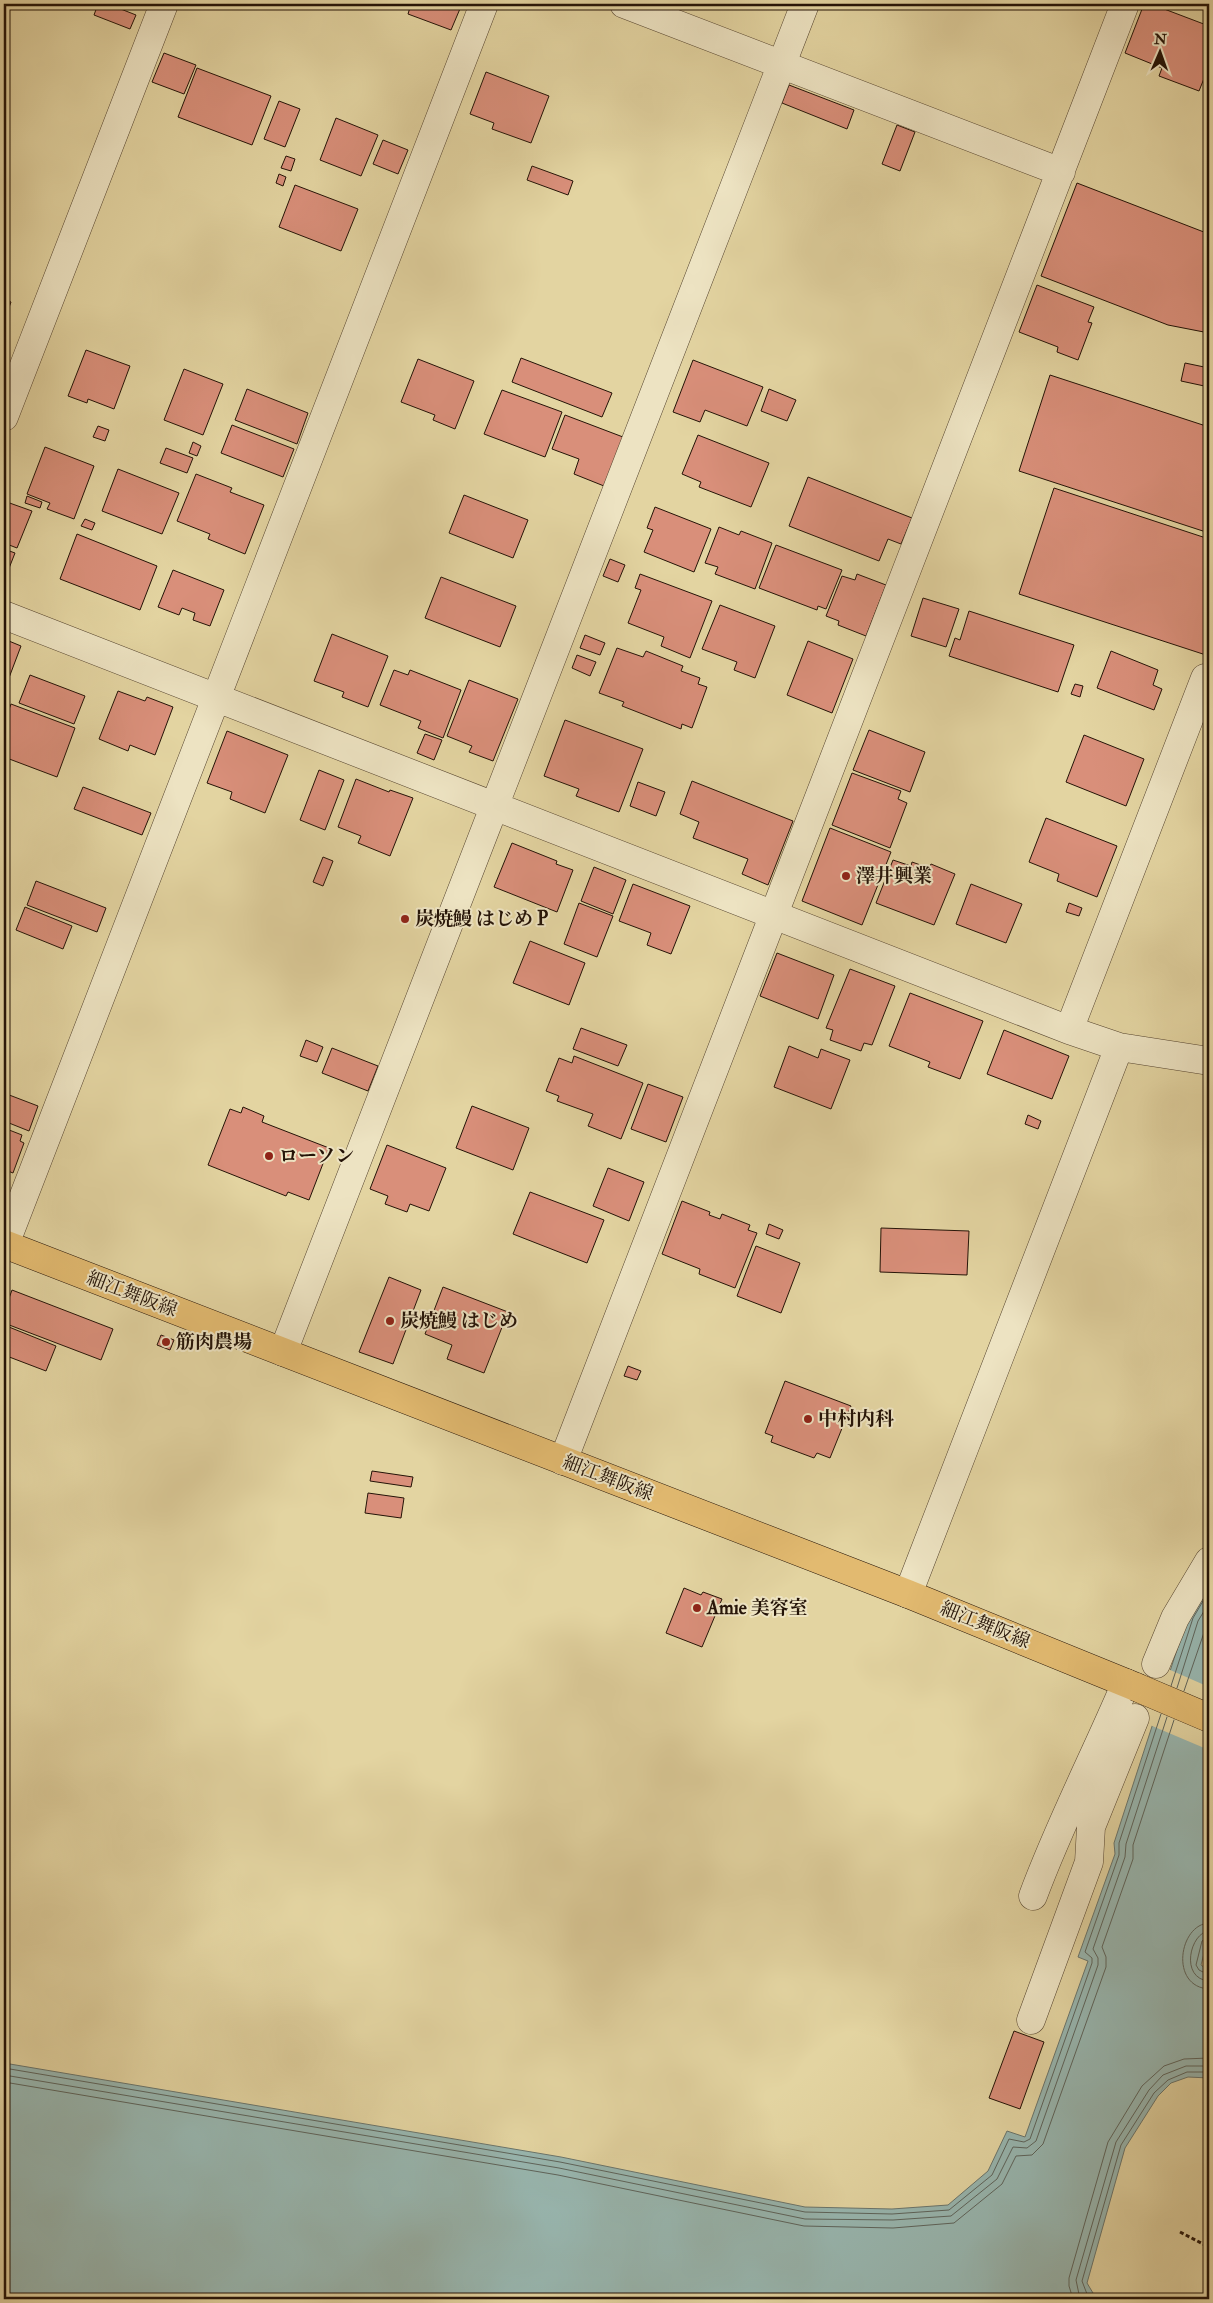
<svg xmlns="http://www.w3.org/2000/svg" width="1213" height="2303" font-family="'IM FELL Double Pica','Noto Serif JP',serif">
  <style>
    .water { fill: #98b6af; stroke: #6a756c }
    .pier { fill: #e3d4a1 }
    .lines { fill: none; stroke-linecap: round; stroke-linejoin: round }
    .shore { stroke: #5e645b; stroke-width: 1 }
    .building { fill: #d98f7a; stroke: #241307 }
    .minor-casing { stroke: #54432e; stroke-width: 29 }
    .major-casing { stroke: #241307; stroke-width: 29 }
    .path { stroke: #241307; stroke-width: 3; stroke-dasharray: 4 2.5; stroke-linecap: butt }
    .minor { stroke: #ede3c2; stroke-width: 28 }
    .major { stroke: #e2ba70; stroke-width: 28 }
    .major-bridge-casing { stroke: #241307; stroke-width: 29; stroke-linecap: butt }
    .major-bridge { stroke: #e2ba70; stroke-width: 28 }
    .poi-dot { fill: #8f2418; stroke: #ede3c2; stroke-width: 2 }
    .labels { text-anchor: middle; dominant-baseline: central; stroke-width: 4; stroke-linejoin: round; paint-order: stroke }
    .poi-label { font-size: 19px; font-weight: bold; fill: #241307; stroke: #ede3c2; text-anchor: start }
    .street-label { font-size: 19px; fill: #241307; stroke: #ede3c2 }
  </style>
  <rect width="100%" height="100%" fill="#e3d4a1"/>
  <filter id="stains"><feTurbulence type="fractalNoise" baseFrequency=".004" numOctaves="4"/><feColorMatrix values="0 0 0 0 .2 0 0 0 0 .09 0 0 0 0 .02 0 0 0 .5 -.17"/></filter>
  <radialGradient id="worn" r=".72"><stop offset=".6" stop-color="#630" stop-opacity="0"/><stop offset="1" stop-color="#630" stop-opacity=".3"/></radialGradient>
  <path class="water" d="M 1209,1582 L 1209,1934 L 1201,1965 L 1209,1971 L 1209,2078 L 1188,2077 L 1171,2083 L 1158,2096 L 1125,2148 L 1087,2283 L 1093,2293 L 1091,2299 L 4,2299 L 4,2063 L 561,2157 L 805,2207 L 892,2209 L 948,2205 L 988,2171 L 1007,2131 L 1025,2137 L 1088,1961 L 1078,1957 L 1115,1854 L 1114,1843 L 1188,1616 Z"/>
  <path class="pier" d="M 1168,1669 L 1209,1687 L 1209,1750 L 1150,1725 Z"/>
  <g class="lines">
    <path class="shore" d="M 1171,1686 L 1193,1618 L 1209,1591
      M 1177,1688 L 1198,1621 L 1209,1603
      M 1184,1691 L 1209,1618
      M 1209,1923 C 1179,1924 1169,1987 1209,1989
      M 1209,1931 C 1190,1932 1179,1979 1209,1981
      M 1209,1937 L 1202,1941 L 1196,1965 L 1199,1970 L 1209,1975
      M 4,2068 L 560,2162 L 805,2212 L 892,2214 L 949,2210 L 992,2175 L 1009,2139 L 1024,2142 L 1030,2139 L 1092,1963 L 1092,1958 L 1085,1952 L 1119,1855 L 1119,1843 L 1161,1714
      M 4,2075 L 559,2168 L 805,2219 L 893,2220 L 951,2216 L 997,2179 L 1013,2147 L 1027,2148 L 1036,2141 L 1098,1965 L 1098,1958 L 1093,1949 L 1125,1857 L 1126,1844 L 1167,1717
      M 4,2082 L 558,2175 L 804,2226 L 893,2228 L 954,2223 L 1002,2184 L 1016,2156 L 1032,2155 L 1043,2144 L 1106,1967 L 1106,1957 L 1102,1947 L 1133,1859 L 1133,1845 L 1174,1720
      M 1073,2299 L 1069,2286 L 1069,2278 L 1108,2142 L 1142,2086 L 1164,2066 L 1184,2059 L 1209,2058
      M 1080,2299 L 1076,2280 L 1116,2142 L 1149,2090 L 1163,2075 L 1186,2066 L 1209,2066
      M 1087,2299 L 1087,2294 L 1082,2281 L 1121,2145 L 1154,2093 L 1168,2080 L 1187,2072 L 1209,2072"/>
  </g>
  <path class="building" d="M 98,4 L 108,4 L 136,15 L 130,29 L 94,15 Z
    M 411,4 L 462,4 L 451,30 L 408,14 Z
    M 1144,4 L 1151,4 L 1209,26 L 1209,66 L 1199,91 L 1159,76 L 1162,68 L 1125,53 Z
    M 164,53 L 196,65 L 184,94 L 152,82 Z
    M 197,68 L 271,96 L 252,145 L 178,117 Z
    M 486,72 L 549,96 L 531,143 L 492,129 L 494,123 L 470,114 Z
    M 789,85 L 854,110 L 847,129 L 782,103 Z
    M 279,101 L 300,109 L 285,147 L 264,139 Z
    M 336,118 L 378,135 L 361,176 L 320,160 Z
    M 897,125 L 915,132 L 900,171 L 882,164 Z
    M 383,140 L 408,150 L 398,174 L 373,164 Z
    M 286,156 L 295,159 L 291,171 L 281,168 Z
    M 532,166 L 573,181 L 568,195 L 527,180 Z
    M 279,174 L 286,177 L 283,186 L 276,183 Z
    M 1077,183 L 1209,234 L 1209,333 L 1168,325 L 1041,276 Z
    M 295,185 L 358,209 L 341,251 L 279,227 Z
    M 1037,285 L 1094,307 L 1088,322 L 1092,323 L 1078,360 L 1057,352 L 1058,347 L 1019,332 Z
    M 4,299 L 11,302 L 4,321 Z
    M 86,350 L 130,366 L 114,409 L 88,399 L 87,403 L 68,396 Z
    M 521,358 L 612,393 L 602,417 L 512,382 Z
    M 418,359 L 474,381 L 455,429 L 433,420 L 435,415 L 401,402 Z
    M 693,360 L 763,387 L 747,426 L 705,410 L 700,422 L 673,412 Z
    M 1185,363 L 1209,368 L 1209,387 L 1181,381 Z
    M 184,369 L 223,384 L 203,435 L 164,420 Z
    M 1050,375 L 1209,427 L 1209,533 L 1019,471 Z
    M 247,389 L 308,413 L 297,444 L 235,420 Z
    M 769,389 L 796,400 L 787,421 L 761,411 Z
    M 502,390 L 562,412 L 545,457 L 484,434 Z
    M 565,415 L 623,437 L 604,486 L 574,474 L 579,459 L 552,449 Z
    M 232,425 L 294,449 L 283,477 L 221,453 Z
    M 98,426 L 109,430 L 105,441 L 93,437 Z
    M 698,435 L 769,463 L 751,507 L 699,487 L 701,482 L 682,474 Z
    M 193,442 L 201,446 L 197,456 L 189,453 Z
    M 45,447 L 94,466 L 74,519 L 47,509 L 50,503 L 27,494 Z
    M 166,448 L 193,458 L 187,473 L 160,463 Z
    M 118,469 L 179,493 L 162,534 L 102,511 Z
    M 196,474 L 232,488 L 230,492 L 264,505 L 245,554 L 208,539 L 210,534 L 177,521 Z
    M 808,477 L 912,518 L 901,544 L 888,539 L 879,561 L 789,526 Z
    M 1054,488 L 1209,539 L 1209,656 L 1019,594 Z
    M 464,495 L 528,520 L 513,558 L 449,533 Z
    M 27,496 L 42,502 L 40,508 L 25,503 Z
    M 4,501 L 32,511 L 17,548 L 4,543 Z
    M 655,507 L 711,529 L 694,572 L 644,552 L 653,530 L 647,528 Z
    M 85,519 L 95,523 L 92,530 L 81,526 Z
    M 719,527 L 739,535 L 741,531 L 772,543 L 755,589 L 715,574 L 718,567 L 705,563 Z
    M 77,534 L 157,566 L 140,610 L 60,579 Z
    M 776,545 L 842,570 L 826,609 L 818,606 L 817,610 L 759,588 Z
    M 4,549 L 15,553 L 4,581 Z
    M 610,559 L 625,565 L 618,582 L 603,576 Z
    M 173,570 L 224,590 L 210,626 L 193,620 L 195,613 L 182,608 L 179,615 L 158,607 Z
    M 640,574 L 712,601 L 690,658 L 661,646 L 664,637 L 628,623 L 641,590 L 635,588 Z
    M 857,574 L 886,585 L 866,636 L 838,625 L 839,621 L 826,616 L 842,576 L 855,580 Z
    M 441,577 L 516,606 L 500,647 L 425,618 Z
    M 923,598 L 959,609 L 946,647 L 911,636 Z
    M 720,605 L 775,626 L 755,678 L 734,670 L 737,662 L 702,649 Z
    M 969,611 L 1074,645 L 1058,692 L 949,656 L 955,638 L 960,640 Z
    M 332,634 L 388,656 L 368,707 L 342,697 L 344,692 L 314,681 Z
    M 585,635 L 605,643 L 600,655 L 580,648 Z
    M 4,639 L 21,646 L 4,691 Z
    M 808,641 L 853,659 L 832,713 L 787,695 Z
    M 617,648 L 643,657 L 646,651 L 683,666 L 681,671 L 700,678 L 698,684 L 707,687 L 692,728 L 682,724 L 681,729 L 622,706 L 624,702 L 599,693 Z
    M 1111,651 L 1158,670 L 1153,685 L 1162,689 L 1154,710 L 1097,688 Z
    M 577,655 L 596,662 L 590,676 L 572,668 Z
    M 394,670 L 408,675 L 410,670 L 461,690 L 443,738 L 418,728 L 421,721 L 380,705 Z
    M 30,675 L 85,696 L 74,724 L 19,703 Z
    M 469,680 L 518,699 L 493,761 L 469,752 L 472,746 L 447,736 Z
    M 1075,684 L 1083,686 L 1080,697 L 1071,694 Z
    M 118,691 L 145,701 L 147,697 L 173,707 L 155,755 L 130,745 L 128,751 L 99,739 Z
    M 11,704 L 75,728 L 57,777 L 4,757 L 4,723 Z
    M 565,720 L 643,749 L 619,812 L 576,796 L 579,789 L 544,776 Z
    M 869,730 L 925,752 L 910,792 L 853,770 Z
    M 227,731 L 288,755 L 265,813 L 230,799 L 232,792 L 207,783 Z
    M 425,734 L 442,740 L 434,760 L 417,753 Z
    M 1084,735 L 1144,759 L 1126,806 L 1066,782 Z
    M 319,770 L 344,780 L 325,830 L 300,820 Z
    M 852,773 L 901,791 L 898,799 L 907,803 L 890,848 L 832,825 Z
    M 356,779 L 389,792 L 390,790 L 413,798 L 390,856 L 358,843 L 361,836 L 338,827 Z
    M 692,781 L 793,821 L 768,885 L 742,874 L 748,859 L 693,838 L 699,822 L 680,814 Z
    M 638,782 L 665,792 L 656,816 L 630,806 Z
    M 83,787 L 151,813 L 142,835 L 74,809 Z
    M 1046,818 L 1117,846 L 1097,897 L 1057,881 L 1059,874 L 1029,862 Z
    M 830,828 L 891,852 L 862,925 L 802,901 Z
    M 512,843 L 557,861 L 556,864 L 573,870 L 557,912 L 494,887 Z
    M 323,857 L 333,861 L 323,886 L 313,882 Z
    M 893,860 L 911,866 L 912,862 L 929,868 L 931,864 L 955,874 L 934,925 L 876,903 Z
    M 594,867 L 626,880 L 613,914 L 581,901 Z
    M 36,881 L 106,908 L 97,932 L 27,905 Z
    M 633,884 L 690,906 L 671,954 L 647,945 L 651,933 L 619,921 Z
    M 971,884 L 1022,904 L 1006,943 L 956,924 Z
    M 579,903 L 613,916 L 597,957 L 564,944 Z
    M 1069,903 L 1082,908 L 1079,916 L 1066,912 Z
    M 25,907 L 72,926 L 63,949 L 16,930 Z
    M 530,941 L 585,963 L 569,1005 L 513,983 Z
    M 777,953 L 834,975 L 818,1019 L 760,996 Z
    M 850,969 L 895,986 L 872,1045 L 864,1043 L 861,1051 L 830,1040 L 833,1030 L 826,1028 Z
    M 910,993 L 983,1021 L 960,1079 L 928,1067 L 930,1062 L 889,1046 Z
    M 581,1028 L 627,1045 L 618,1066 L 573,1049 Z
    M 1004,1030 L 1069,1056 L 1052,1099 L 987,1074 Z
    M 306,1040 L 323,1047 L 317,1062 L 300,1056 Z
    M 789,1046 L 818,1058 L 821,1049 L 850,1060 L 831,1109 L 774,1087 Z
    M 332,1048 L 378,1066 L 368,1091 L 322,1073 Z
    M 574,1056 L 643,1083 L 621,1139 L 588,1126 L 593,1114 L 557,1101 L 559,1096 L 546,1091 L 559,1058 L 572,1063 Z
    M 648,1084 L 683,1097 L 666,1142 L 631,1129 Z
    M 4,1093 L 38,1106 L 29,1131 L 4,1121 Z
    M 472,1106 L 529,1128 L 513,1170 L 456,1148 Z
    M 243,1107 L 264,1116 L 262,1122 L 329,1148 L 309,1200 L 288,1192 L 286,1196 L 208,1165 L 230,1109 L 241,1113 Z
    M 1028,1115 L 1041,1121 L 1038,1129 L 1025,1124 Z
    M 4,1128 L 22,1135 L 20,1141 L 24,1143 L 13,1173 L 8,1171 L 5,1179 Z
    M 387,1145 L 446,1168 L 429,1211 L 410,1204 L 407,1212 L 385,1204 L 388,1196 L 370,1189 Z
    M 608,1168 L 644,1182 L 629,1221 L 593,1206 Z
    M 530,1192 L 604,1220 L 587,1263 L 513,1234 Z
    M 682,1201 L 710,1212 L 709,1215 L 720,1219 L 722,1214 L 750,1225 L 748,1230 L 757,1233 L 735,1288 L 699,1274 L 700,1269 L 662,1254 Z
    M 769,1224 L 783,1230 L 779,1239 L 766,1234 Z
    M 881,1228 L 969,1231 L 967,1275 L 880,1272 Z
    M 756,1246 L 800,1263 L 781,1313 L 737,1296 Z
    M 389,1277 L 421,1290 L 393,1364 L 359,1352 Z
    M 443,1287 L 508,1312 L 484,1373 L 447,1359 L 452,1345 L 425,1334 Z
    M 12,1290 L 113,1329 L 101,1360 L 4,1323 L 4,1312 Z
    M 4,1325 L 56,1346 L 46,1371 L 4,1355 Z
    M 161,1335 L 174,1340 L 170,1350 L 157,1345 Z
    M 628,1366 L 641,1371 L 637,1380 L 624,1376 Z
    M 785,1381 L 851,1406 L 830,1458 L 817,1453 L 814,1458 L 771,1442 L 773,1436 L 765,1433 Z
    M 372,1471 L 413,1477 L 411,1487 L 370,1481 Z
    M 368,1493 L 404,1498 L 401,1518 L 365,1513 Z
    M 684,1588 L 701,1595 L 703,1592 L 722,1599 L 702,1647 L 666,1633 Z
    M 1014,2031 L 1044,2042 L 1020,2109 L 989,2098 Z"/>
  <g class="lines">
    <g class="minor-casing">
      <path id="minor" d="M 624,4 L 1061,172
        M 4,417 L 164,4
        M 4,615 L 1069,1030 L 1119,1047 L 1209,1061
        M 1069,1030 L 1205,678
        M 4,1247 L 484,4
        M 283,1352 L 805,4
        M 563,1461 L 1125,4
        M 908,1594 L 1119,1047
        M 1156,1664 L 1175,1618 L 1209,1561
        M 1033,1896 C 1060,1823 1096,1754 1126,1683
        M 1031,2020 L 1089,1862 L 1091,1827 L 1135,1718"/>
    </g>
    <g class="major-casing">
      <path id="major" d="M 4,1244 L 908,1594 L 1136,1687"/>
    </g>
    <path class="path" d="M 1180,2232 L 1209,2247"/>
    <use href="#minor" class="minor"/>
    <use href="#major" class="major"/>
    <g class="major-bridge-casing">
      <path id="major-bridge" d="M 1136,1687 L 1209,1718"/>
    </g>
    <use href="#major-bridge" class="major-bridge"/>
  </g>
  <g class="poi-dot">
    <circle cx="846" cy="876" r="5"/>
    <circle cx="405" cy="919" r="5"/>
    <circle cx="269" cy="1156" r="5"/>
    <circle cx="390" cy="1321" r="5"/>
    <circle cx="166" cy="1342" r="5"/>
    <circle cx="808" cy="1419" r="5"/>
    <circle cx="697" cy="1608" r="5"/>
  </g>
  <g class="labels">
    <g class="poi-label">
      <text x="856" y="876">澤井興業</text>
      <text x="415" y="919">炭焼鰻 はじめ P</text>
      <text x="279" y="1156">ローソン</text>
      <text x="400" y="1321">炭焼鰻 はじめ</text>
      <text x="176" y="1342">筋肉農場</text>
      <text x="818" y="1419">中村内科</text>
      <text x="707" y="1608">Amie 美容室</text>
    </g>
    <g class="street-label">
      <text transform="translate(132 1294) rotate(21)">細江舞阪線</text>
      <text transform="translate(608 1478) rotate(21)">細江舞阪線</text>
      <text transform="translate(985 1625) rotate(22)">細江舞阪線</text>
    </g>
  </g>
  <rect width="1213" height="2303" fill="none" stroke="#e3d4a1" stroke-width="20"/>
  <rect x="5" y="5" width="1203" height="2293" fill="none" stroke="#241307" stroke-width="2.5"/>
  <rect x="10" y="10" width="1193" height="2283" fill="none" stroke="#241307"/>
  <g transform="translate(1160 52) rotate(2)" stroke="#ede3c2" stroke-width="4" paint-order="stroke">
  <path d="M0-4L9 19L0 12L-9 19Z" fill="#241307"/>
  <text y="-8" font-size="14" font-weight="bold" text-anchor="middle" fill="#241307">N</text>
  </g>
  <rect width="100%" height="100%" filter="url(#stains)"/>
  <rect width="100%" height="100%" fill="url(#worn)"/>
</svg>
